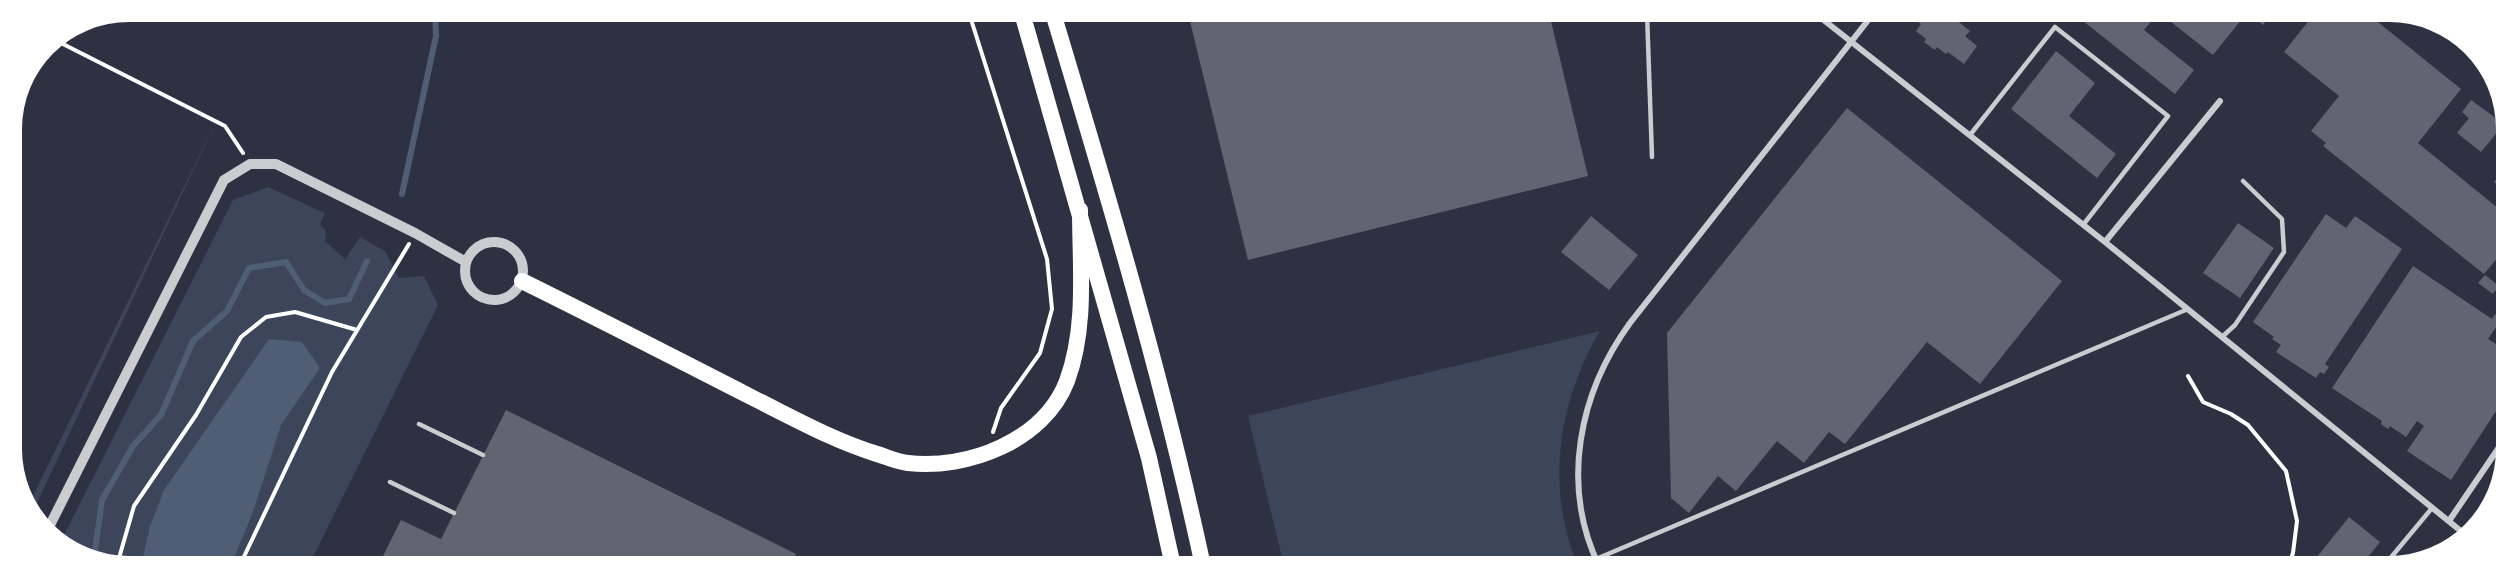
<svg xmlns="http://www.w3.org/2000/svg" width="2518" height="579" font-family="'Fira Sans',sans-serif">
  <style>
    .green { fill: #3c4559 }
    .water { fill: #4f5d75 }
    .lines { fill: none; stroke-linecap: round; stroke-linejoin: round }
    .stream { stroke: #4f5d75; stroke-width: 6 }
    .building { fill: #626471 }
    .path { stroke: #fff; stroke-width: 4 }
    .service { stroke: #caccd0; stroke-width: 4.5 }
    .minor { stroke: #caccd0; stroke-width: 6 }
    .tertiary { stroke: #caccd0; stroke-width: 10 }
    .trunk { stroke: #fff; stroke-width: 16 }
  </style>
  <rect width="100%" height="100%" fill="#2d3142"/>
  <path class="green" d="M 223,107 L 34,509 L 30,502 Z
    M 268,187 L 325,213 L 320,225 L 326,231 L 325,241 L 345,259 L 360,237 L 385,251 L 399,278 L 424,276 L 438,305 L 309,565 L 107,565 L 61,541 L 233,200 Z
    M 1600,331 C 1558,403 1545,487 1578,566 L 1284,566 L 1248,416 Z"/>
  <path class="water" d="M 269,339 L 302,342 L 320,368 L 281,425 L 253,512 L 231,565 L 141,565 L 150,526 L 164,490 Z"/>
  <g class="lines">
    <path class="stream" d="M 402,194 L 436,36 L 435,12
      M 94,558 L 102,500 L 133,446 L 161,415 L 193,341 L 227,311 L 249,268 L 286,262 L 304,290 L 325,303 L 349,299 L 367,261"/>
  </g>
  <path class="building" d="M 1188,13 L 1549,13 L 1588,176 L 1248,260 Z
    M 1924,14 L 1949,14 L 1970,31 L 1965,36 L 1977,46 L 1964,64 L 1948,52 L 1946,54 L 1937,47 L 1935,50 L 1924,42 L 1926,39 L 1916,31 L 1921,24 L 1918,22 Z
    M 2081,14 L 2157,14 L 2144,30 L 2194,70 L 2175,94 L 2078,17 Z
    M 2161,14 L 2246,14 L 2213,55 Z
    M 2250,14 L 2271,14 L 2263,25 Z
    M 2314,14 L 2368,14 L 2461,89 L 2418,143 L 2504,213 L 2504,250 L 2484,274 L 2323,146 L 2326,143 L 2311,131 L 2339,96 L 2284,52 Z
    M 2056,51 L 2095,83 L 2069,116 L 2116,154 L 2097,178 L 2011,109 Z
    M 2471,100 L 2504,124 L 2481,152 L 2457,133 L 2469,118 L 2462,112 Z
    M 1847,108 L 2062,281 L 1980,384 L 1927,342 L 1845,444 L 1829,432 L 1804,463 L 1777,441 L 1736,491 L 1718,476 L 1689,513 L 1671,498 L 1667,333 Z
    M 2504,170 L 2504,190 L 2494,182 Z
    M 2326,214 L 2346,228 L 2355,216 L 2402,249 L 2325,364 L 2329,367 L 2324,374 L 2320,372 L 2316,378 L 2276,352 L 2281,345 L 2272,339 L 2274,337 L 2253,322 Z
    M 1591,216 L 1638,255 L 1609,290 L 1561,252 Z
    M 2238,223 L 2274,248 L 2240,298 L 2203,273 Z
    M 2413,266 L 2492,319 L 2495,314 L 2502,318 L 2488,339 L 2504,349 L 2504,399 L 2451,480 L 2407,451 L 2424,426 L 2417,421 L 2406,437 L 2390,426 L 2388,429 L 2381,424 L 2382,421 L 2332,388 Z
    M 2485,275 L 2499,286 L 2493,294 L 2478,283 Z
    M 506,410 L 796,554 L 790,565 L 385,565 L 380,562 L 401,520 L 441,539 Z
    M 2349,517 L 2380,542 L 2360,567 L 2309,567 Z"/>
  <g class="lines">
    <path class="path" d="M 969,13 L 1047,259 L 1052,309 L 1040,353 L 1001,408 L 993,432
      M 55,40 L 225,126 L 243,153
      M 2188,376 L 2203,402 L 2231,414 L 2248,425 L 2286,471 L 2297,521 L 2293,553 L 2288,567
      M 117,565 L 134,506 L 196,415 L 241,337 L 266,317 L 295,312 L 357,330
      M 240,565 L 332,372 L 409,244"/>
    <path class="service" d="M 1647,13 L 1652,157
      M 1970,135 L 2055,27 L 2168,116 L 2083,225
      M 2222,337 L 2235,325 L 2284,252 L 2282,219 L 2243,181
      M 419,424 L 483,455
      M 390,482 L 454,513
      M 1596,559 L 2188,309
      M 2383,567 L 2432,508"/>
    <path class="minor" d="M 1816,14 L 2105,242 L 2467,536
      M 2105,242 L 2220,101
      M 2449,521 L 2504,440
      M 1599,566 C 1560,485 1579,393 1630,323 L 1873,14"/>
    <path class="tertiary" d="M465 271a29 29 0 1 1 58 0a29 29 0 1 1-58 0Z
      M 46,533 L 224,180 L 250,164 L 276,164 L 415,233 L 466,262"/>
    <path class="trunk" d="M 1022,13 L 1149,458 L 1173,566
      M 1053,13 C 1108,196 1163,379 1203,566
      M 522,281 C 601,320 679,360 757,400 C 797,420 835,441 877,454 C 887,457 898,462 908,463 C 967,470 1044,441 1067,381 C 1087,327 1080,267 1080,210"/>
  </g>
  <path d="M0 0H2518V579H0ZM129 22H2389A107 107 0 0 1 2496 129V449A107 107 0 0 1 2389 556H129A107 107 0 0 1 22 449V129A107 107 0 0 1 129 22Z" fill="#fff" fill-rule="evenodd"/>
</svg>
